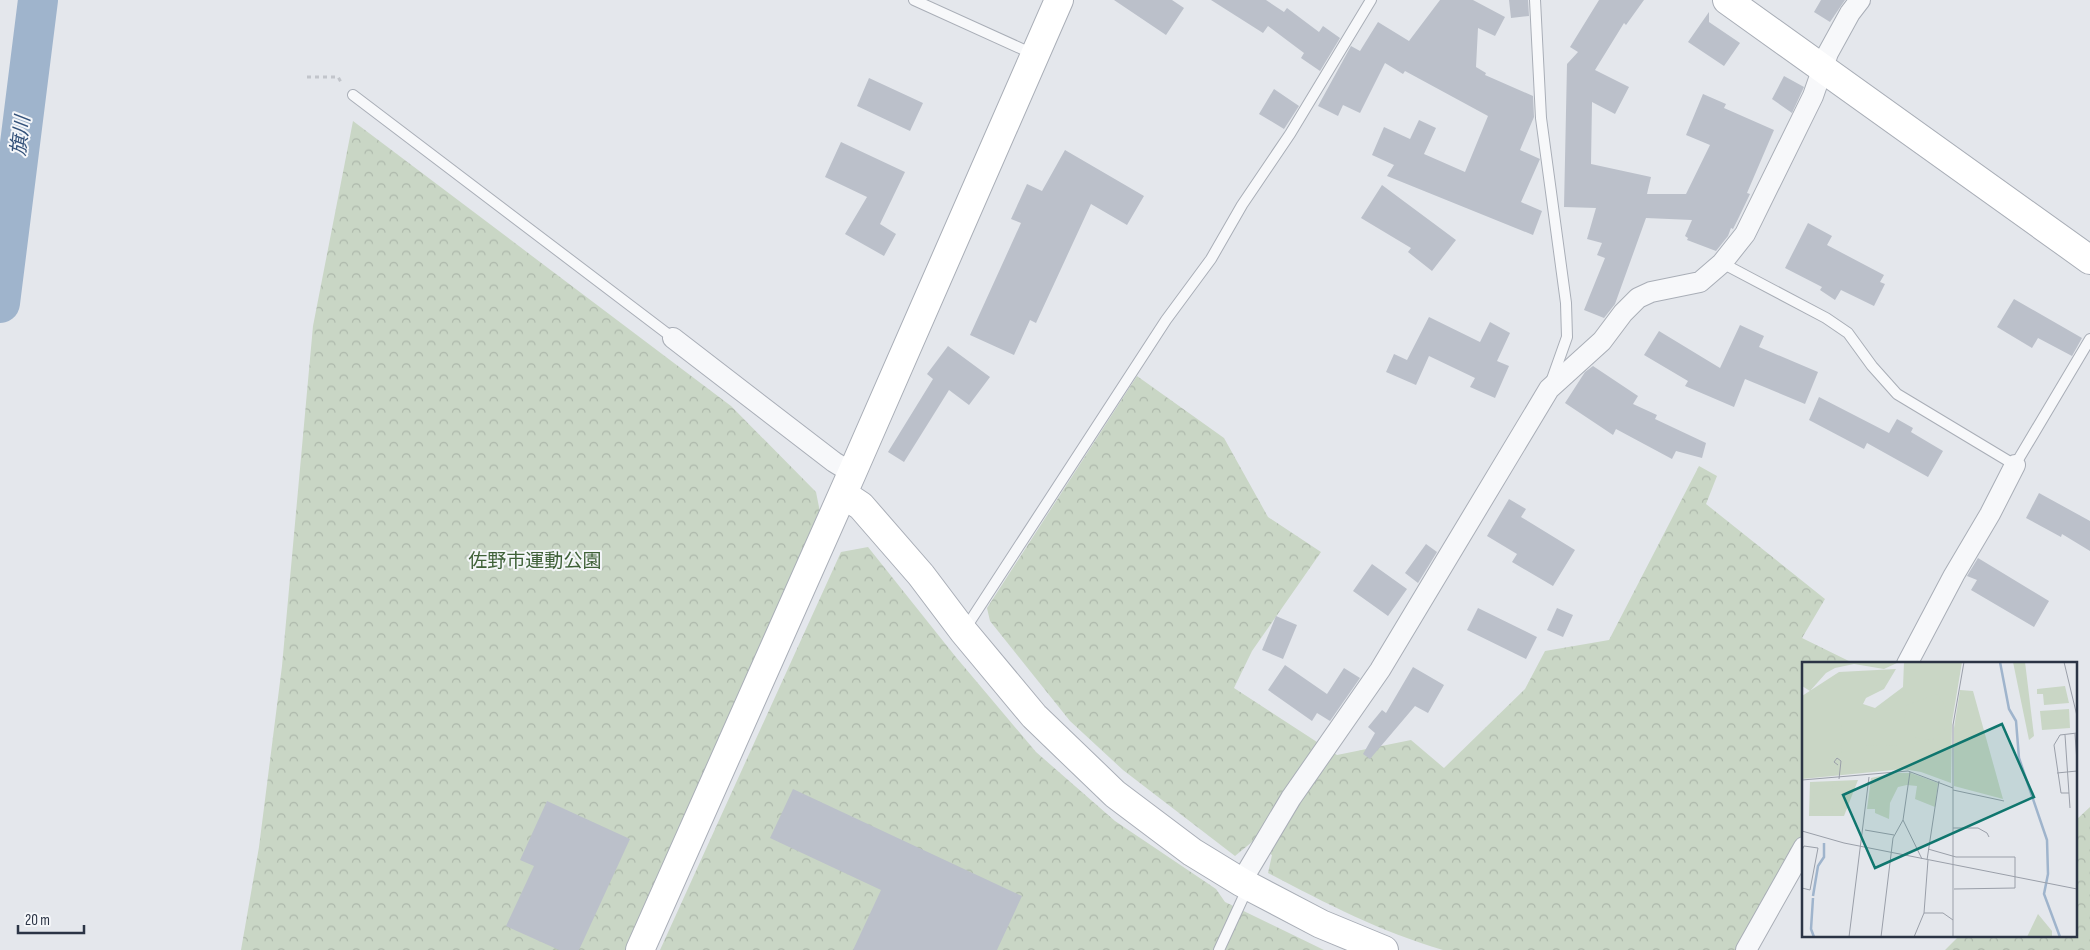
<svg xmlns="http://www.w3.org/2000/svg" width="2090" height="950" font-family="'Sofia Sans Condensed','Noto Sans JP',sans-serif">
  <style>
    .forest { fill: url(#forest-crowns) }
    .lines { fill: none; stroke-linecap: round; stroke-linejoin: round }
    .river { stroke: #9fb4cc; stroke-width: 40 }
    .building { fill: #bbc0ca }
    .lane-casing { stroke: #a9aeb7; stroke-width: 12 }
    .street-casing { stroke: #a9aeb7; stroke-width: 22 }
    .secondary-casing { stroke: #a9aeb7; stroke-width: 30 }
    .path { stroke: #c2c5cb; stroke-width: 3; stroke-dasharray: 4 4; stroke-linecap: butt }
    .lane { stroke: #f7f8fa; stroke-width: 10 }
    .street { stroke: #f7f8fa; stroke-width: 20 }
    .secondary { stroke: #fff; stroke-width: 28 }
    .labels { text-anchor: middle; dominant-baseline: central; stroke-width: 4; stroke-linejoin: round; paint-order: stroke }
    .park-label { font-size: 19px; fill: #3f6138; stroke: #f4f6f9 }
    .water-label { font-size: 20px; font-style: italic; fill: #34527a; stroke: #f4f6f9 }
    .inset-river { fill: none; stroke: #9fb4cc; stroke-width: 2.5 }
    .inset-road { fill: none; stroke: #9a9fa9; stroke-width: 1 }
    .view { fill: #0f766e; fill-opacity: 0.15; stroke: #0f766e; stroke-width: 2.5 }
    .inset-edge { fill: none; stroke: #2b3445; stroke-width: 2.5 }
  </style>
  <defs>
    <pattern id="forest-crowns" width="20" height="18" patternUnits="userSpaceOnUse" patternTransform="scale(1.25)"><rect width="20" height="18" fill="#c9d6c5"/><path d="M2 6a3 3 0 1 1 6 0M12 15a3 3 0 1 1 6 0" fill="none" stroke="#adb8ab"/></pattern>
  </defs>
  <rect width="100%" height="100%" fill="#e4e7ec"/>
  <path class="forest" d="M 353,121 L 731,406 L 816,492 L 820,512 L 626,950 L 241,950 L 259,847 L 282,666 L 313,326 Z
    M 1137,376 L 1224,438 L 1268,517 L 1321,552 L 1252,651 L 1234,688 L 1337,755 L 1411,740 L 1444,768 L 1525,689 L 1545,651 L 1609,640 L 1699,466 L 1717,476 L 1706,504 L 1825,599 L 1802,638 L 1855,664 L 1804,664 L 1804,831 L 1737,950 L 1443,950 C 1381,932 1325,903 1268,873 L 1272,855 L 1252,842 L 1235,856 L 1123,770 L 1070,721 L 990,621 L 987,608 Z
    M 868,547 L 955,656 L 1036,752 L 1115,821 L 1216,889 L 1225,902 L 1324,950 L 660,950 L 841,552 Z
    M 2090,807 L 2090,950 L 1945,950 L 1959,936 L 2076,936 L 2076,820 Z"/>
  <g class="lines">
    <path class="river" d="M 0,303 L 38,0"/>
  </g>
  <path class="building" d="M 1114,0 L 1172,0 L 1184,8 L 1166,35 Z
    M 1211,0 L 1266,0 L 1284,12 L 1287,8 L 1319,32 L 1323,26 L 1340,38 L 1320,71 L 1301,58 L 1304,53 L 1268,26 L 1263,33 Z
    M 1440,0 L 1473,0 L 1505,17 L 1495,36 L 1478,28 L 1476,67 L 1486,73 L 1485,75 L 1533,96 L 1534,117 L 1520,150 L 1540,159 L 1521,202 L 1542,211 L 1533,235 L 1387,176 L 1394,165 L 1372,155 L 1384,127 L 1410,139 L 1419,120 L 1436,128 L 1424,154 L 1465,172 L 1488,116 L 1405,71 L 1403,74 L 1385,63 L 1360,113 L 1343,105 L 1338,116 L 1318,106 L 1351,46 L 1360,51 L 1378,22 L 1409,41 Z
    M 1509,0 L 1528,0 L 1529,16 L 1511,18 Z
    M 1599,0 L 1644,0 L 1626,25 L 1624,23 L 1595,70 L 1629,87 L 1615,114 L 1592,102 L 1591,164 L 1651,177 L 1647,194 L 1686,194 L 1710,145 L 1686,135 L 1703,94 L 1726,104 L 1724,108 L 1774,130 L 1747,193 L 1750,194 L 1739,217 L 1733,229 L 1731,228 L 1728,236 L 1716,251 L 1687,240 L 1688,238 L 1685,236 L 1692,220 L 1646,218 L 1615,304 L 1604,318 L 1584,310 L 1605,258 L 1597,255 L 1602,243 L 1587,239 L 1596,208 L 1564,207 L 1567,64 L 1578,52 L 1570,47 Z
    M 1821,0 L 1845,0 L 1830,22 L 1814,12 Z
    M 1709,12 L 1709,22 L 1740,43 L 1724,66 L 1688,42 Z
    M 1784,76 L 1804,87 L 1792,113 L 1772,99 Z
    M 869,78 L 923,103 L 910,131 L 857,106 Z
    M 1274,89 L 1299,106 L 1284,129 L 1259,114 Z
    M 841,142 L 905,172 L 880,224 L 896,234 L 884,256 L 845,234 L 867,197 L 825,177 Z
    M 1065,150 L 1144,196 L 1127,225 L 1091,204 L 1036,323 L 1030,320 L 1014,355 L 970,335 L 1021,223 L 1011,219 L 1027,184 L 1042,191 Z
    M 1382,185 L 1456,240 L 1432,271 L 1408,252 L 1411,248 L 1361,218 Z
    M 1808,223 L 1832,236 L 1827,245 L 1884,275 L 1880,282 L 1885,284 L 1874,306 L 1841,290 L 1835,300 L 1820,290 L 1822,287 L 1785,268 Z
    M 2014,299 L 2082,338 L 2072,356 L 2038,338 L 2032,348 L 1997,327 Z
    M 1429,317 L 1480,342 L 1490,322 L 1510,333 L 1497,361 L 1509,366 L 1495,398 L 1470,387 L 1475,378 L 1429,356 L 1416,385 L 1386,372 L 1394,354 L 1407,360 Z
    M 1740,325 L 1764,336 L 1759,347 L 1818,372 L 1805,404 L 1745,379 L 1734,407 L 1685,386 L 1688,381 L 1644,355 L 1659,331 L 1720,368 Z
    M 948,346 L 990,377 L 969,405 L 949,390 L 904,462 L 888,452 L 933,379 L 927,374 Z
    M 1593,366 L 1638,396 L 1633,404 L 1657,415 L 1655,419 L 1706,443 L 1702,458 L 1676,451 L 1672,459 L 1616,429 L 1613,435 L 1565,403 L 1585,372 Z
    M 1819,397 L 1889,433 L 1897,419 L 1913,428 L 1911,432 L 1943,451 L 1928,477 L 1867,443 L 1864,449 L 1809,420 Z
    M 2039,493 L 2090,521 L 2090,551 L 2062,534 L 2061,537 L 2026,518 Z
    M 1509,499 L 1526,509 L 1521,517 L 1575,550 L 1553,586 L 1512,562 L 1517,554 L 1487,536 Z
    M 1426,544 L 1437,552 L 1418,583 L 1405,573 Z
    M 1978,558 L 2049,601 L 2034,627 L 1971,590 L 1977,580 L 1967,576 Z
    M 1372,564 L 1407,589 L 1388,616 L 1353,591 Z
    M 1478,608 L 1537,637 L 1526,659 L 1467,630 Z
    M 1557,608 L 1573,615 L 1563,637 L 1547,630 Z
    M 1276,616 L 1297,625 L 1283,659 L 1262,650 Z
    M 1285,665 L 1327,694 L 1344,668 L 1360,678 L 1330,721 L 1317,713 L 1312,721 L 1268,690 Z
    M 1413,667 L 1444,685 L 1428,713 L 1415,706 L 1370,759 L 1363,754 L 1375,733 L 1368,727 L 1382,710 L 1386,713 Z
    M 793,789 L 1022,896 L 997,950 L 853,950 L 881,890 L 770,838 Z
    M 547,801 L 630,839 L 579,950 L 559,950 L 506,926 L 534,866 L 520,860 Z"/>
  <g class="lines">
    <g class="lane-casing">
      <path id="lane" d="M 914,0 L 1033,54
        M 1535,0 L 1541,118 L 1566,303 L 1567,337 L 1551,382
        M 353,95 L 673,338
        M 1722,263 L 1826,318 L 1848,333 L 1872,366 L 1897,394 L 2015,465 L 2090,339
        M 965,629 L 1166,320 L 1211,259 L 1242,205 L 1290,134 L 1371,0
        M 1219,950 L 1248,887"/>
    </g>
    <g class="street-casing">
      <path id="street" d="M 673,338 L 834,462 L 852,473
        M 1907,664 L 1954,575 L 1990,514 L 2015,465
        M 1241,882 L 1291,798 L 1380,670 L 1549,389 L 1602,341 L 1623,313 L 1638,298 L 1651,292 L 1700,282 L 1722,263 L 1745,234 L 1813,96 L 1828,53 L 1850,13 L 1860,0
        M 1746,950 L 1804,847"/>
    </g>
    <g class="secondary-casing">
      <path id="secondary" d="M 1727,0 L 2090,260
        M 843,494 L 861,506 L 921,575 L 964,632 L 1034,716 L 1115,794 L 1192,852 L 1241,882 L 1321,924 L 1384,950
        M 640,950 L 852,473 L 1059,0"/>
    </g>
    <path class="path" d="M 307,77 L 338,77 L 342,84"/>
    <use href="#lane" class="lane"/>
    <use href="#street" class="street"/>
    <use href="#secondary" class="secondary"/>
  </g>
  <g class="labels">
    <g class="park-label">
      <text x="535" y="561">佐野市運動公園</text>
    </g>
    <g class="water-label">
      <text transform="translate(21 136) rotate(-83)">旗川</text>
    </g>
  </g>
  <g transform="translate(1802 662)">
    <rect width="275" height="275" fill="#e4e7ec"/>
    <path d="M 0,0 L 97,0 L 82,7 L 52,2 L 33,6 L 24,11 L 8,29 L 0,24 ZM 102,0 L 160,0 L 150,60 L 149,121 L 119,110 L 101,107 L 0,117 L 0,34 L 37,10 L 94,7 L 82,27 L 64,36 L 61,42 L 73,46 L 101,25 ZM 211,0 L 223,0 L 232,74 L 227,78 ZM 158,28 L 171,29 L 201,137 L 152,124 L 152,66 ZM 93,111 L 109,111 L 136,121 L 133,145 L 113,137 L 115,124 L 105,123 L 96,125 L 88,141 L 87,157 L 73,151 L 73,147 L 65,147 L 69,116 ZM 56,118 L 42,154 L 7,154 L 8,120 ZM 236,252 L 250,269 L 250,275 L 225,275 Z" fill="#c9d6c5"/>
    <path d="M 106,0 L 132,0 L 132,26 L 106,26 ZM 263,24 L 267,41 L 242,43 L 241,32 L 235,32 L 235,27 ZM 135,32 L 144,45 L 144,67 L 130,78 L 110,75 L 102,59 L 105,43 ZM 267,47 L 268,66 L 240,68 L 238,49 ZM 39,63 L 57,63 L 57,91 L 40,91 ZM 62,73 L 97,73 L 97,84 L 62,83 ZM 63,90 L 97,90 L 97,101 L 63,101 ZM 12,123 L 31,123 L 30,152 L 10,151 Z" fill="#c9d6c5"/>
    <path class="inset-river" d="M 198,0 L 207,47 L 214,59 L 217,96 L 245,178 L 246,212 L 242,232 L 258,275M 11,234 L 16,204 L 22,195 L 22,181M 11,236 L 9,267 L 12,275"/>
    <path class="inset-road" d="M 262,0 L 275,54M 273,72 L 275,100M 263,73 L 268,146M 36,103 L 32,100 L 35,96 L 39,99 L 37,117M 255,111 L 275,109M 0,118 L 106,109 L 151,126M 151,128 L 202,139M 267,131 L 259,131 L 252,83 L 258,73 L 275,71M 101,158 L 120,197M 151,166 L 176,166 L 185,171 L 187,175M 63,168 L 92,173M 0,169 L 42,181 L 275,227M 126,187 L 154,195 L 213,195 L 213,226 L 152,227M 0,188 L 2,184 L 16,186 L 8,228 L 0,226M 125,198 L 137,119M 122,251 L 141,251 L 151,258M 47,275 L 67,115M 79,275 L 91,176 L 101,158 L 108,110M 112,275 L 122,251 L 126,198M 151,275 L 151,63 L 162,0"/>
    <path class="view" d="M 200,62 L 232,135 L 73,206 L 41,133 Z"/>
    <rect width="275" height="275" class="inset-edge"/>
  </g>
  <path d="M18 925v8h66v-8" fill="none" stroke="#2b3445" stroke-width="2.5"/>
  <text x="25" y="925" font-size="15" fill="#2b3445" stroke="#f4f6f9" stroke-width="4" paint-order="stroke">20 m</text>
</svg>
